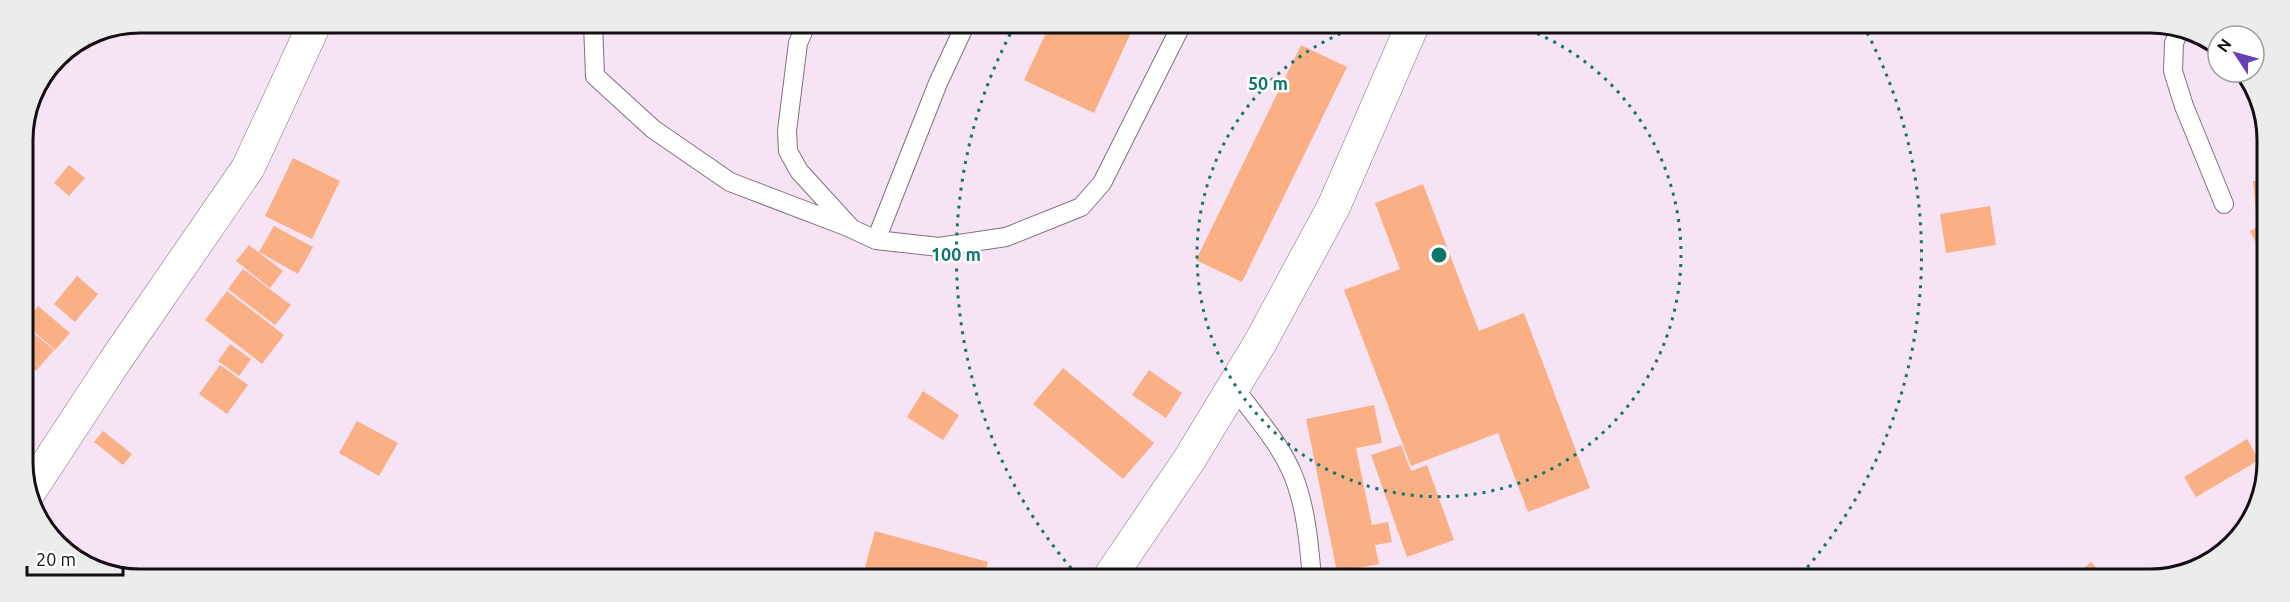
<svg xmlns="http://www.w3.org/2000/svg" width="2290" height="602" font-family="Ubuntu,sans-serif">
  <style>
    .building { fill: #faaf84 }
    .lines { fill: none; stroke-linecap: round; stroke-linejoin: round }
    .service-casing { stroke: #817180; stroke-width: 20 }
    .minor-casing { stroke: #817180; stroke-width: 34 }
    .tertiary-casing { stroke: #817180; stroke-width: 34 }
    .service { stroke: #fff; stroke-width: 18 }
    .minor { stroke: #fff; stroke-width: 33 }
    .tertiary { stroke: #fff; stroke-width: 33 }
    .ring { fill: none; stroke: #0f766e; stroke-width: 3; stroke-dasharray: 3 6 }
    .rim { fill: none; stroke: #150f15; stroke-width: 3 }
    .centre { fill: #0f766e; stroke: #fff; stroke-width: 3 }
    .ring-label { font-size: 18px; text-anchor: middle; font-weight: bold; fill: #0f766e; stroke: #fff; stroke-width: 5; stroke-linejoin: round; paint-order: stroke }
  </style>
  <rect width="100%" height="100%" fill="#f6e4f5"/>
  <path class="building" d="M 1050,24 L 1135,24 L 1094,113 L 1024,80 Z
    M 1301,45 L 1347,67 L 1242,282 L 1196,260 Z
    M 293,158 L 340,181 L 312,239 L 265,216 Z
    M 69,165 L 85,178 L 69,196 L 54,183 Z
    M 2265,180 L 2265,211 L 2256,212 L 2253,181 Z
    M 1423,184 L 1479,331 L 1524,313 L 1590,488 L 1528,512 L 1498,433 L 1411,466 L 1344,290 L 1400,269 L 1375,203 Z
    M 1990,206 L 1996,245 L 1946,253 L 1940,214 Z
    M 2265,223 L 2265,260 L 2250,231 Z
    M 274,226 L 313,247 L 298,274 L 259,252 Z
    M 249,245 L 283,271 L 270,288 L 236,261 Z
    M 243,269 L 291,305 L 275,325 L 228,289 Z
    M 77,276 L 98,294 L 75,322 L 54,304 Z
    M 227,291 L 284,335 L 262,364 L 205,320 Z
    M 38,306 L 70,333 L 55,350 L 24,323 Z
    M 24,325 L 54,350 L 36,371 L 24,361 Z
    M 230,344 L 251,359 L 239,376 L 218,361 Z
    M 220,365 L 248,385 L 227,414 L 199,394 Z
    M 1063,368 L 1154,443 L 1123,479 L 1033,404 Z
    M 1149,370 L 1182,393 L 1166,418 L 1132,395 Z
    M 923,391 L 959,415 L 943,440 L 907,417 Z
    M 1374,405 L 1382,443 L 1356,448 L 1372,525 L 1388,522 L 1392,542 L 1375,545 L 1379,564 L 1337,572 L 1306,419 Z
    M 357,421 L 398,443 L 379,476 L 339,453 Z
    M 24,422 L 34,429 L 25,442 Z
    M 103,431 L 132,454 L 123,465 L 94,442 Z
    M 2247,439 L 2259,460 L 2196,497 L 2184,477 Z
    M 1401,445 L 1411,471 L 1427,465 L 1454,540 L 1407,557 L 1371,455 Z
    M 875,531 L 988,562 L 984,578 L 862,578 Z
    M 2091,562 L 2107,579 L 2072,579 Z
    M 752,571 L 780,577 L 780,578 L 755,578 Z"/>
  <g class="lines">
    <g class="service-casing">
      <path id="service" d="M 593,23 L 595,76 L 653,129 L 730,182 L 848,227
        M 807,23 L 798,43 L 787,131 L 788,151 L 799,171 L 852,229 L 876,240 L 938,83 L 966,23
        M 2180,29 L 2174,43 L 2173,71 L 2184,106 L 2224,204
        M 876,240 L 939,247 L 1006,237 L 1081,207 L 1102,183 L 1182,24
        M 1234,387 C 1254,415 1280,443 1293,475 C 1306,507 1309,544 1312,578"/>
    </g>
    <g class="minor-casing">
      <path id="minor" d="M 1109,578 L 1189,460 L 1260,343 L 1334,206 L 1413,24"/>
    </g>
    <g class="tertiary-casing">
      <path id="tertiary" d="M 29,492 L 115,361 L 248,168 L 315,23"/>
    </g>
    <use href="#service" class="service"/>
    <use href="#minor" class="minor"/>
    <use href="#tertiary" class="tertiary"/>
  </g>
  <g class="ring">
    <path d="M1512 24A242 242 0 1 1 1366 24"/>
    <path d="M1077 575A483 483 0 0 1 1015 25M1863 25A483 483 0 0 1 1798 578"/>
  </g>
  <path d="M0 0H2290V602H0ZM140 33H2150A107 107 0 0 1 2257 140V462A107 107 0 0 1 2150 569H140A107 107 0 0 1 33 462V140A107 107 0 0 1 140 33Z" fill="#ececec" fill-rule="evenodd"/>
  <path class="rim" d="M140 33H2150A107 107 0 0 1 2257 140V462A107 107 0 0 1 2150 569H140A107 107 0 0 1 33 462V140A107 107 0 0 1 140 33Z"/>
  <circle cx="1439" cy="255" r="9" class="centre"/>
  <g class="ring-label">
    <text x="1268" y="90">50 m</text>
    <text x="956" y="261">100 m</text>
  </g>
  <g transform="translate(2236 54) rotate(306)"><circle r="28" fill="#ffffff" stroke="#a19fa1" stroke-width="1.5"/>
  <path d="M0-4.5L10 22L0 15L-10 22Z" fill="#673fb7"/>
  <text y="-9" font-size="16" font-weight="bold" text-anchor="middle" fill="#150f15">N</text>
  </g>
  <path d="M27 566v9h96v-9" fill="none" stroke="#150f15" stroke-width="3"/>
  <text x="36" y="566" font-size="18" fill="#150f15" stroke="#ffffff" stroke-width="4.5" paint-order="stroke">20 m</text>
</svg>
